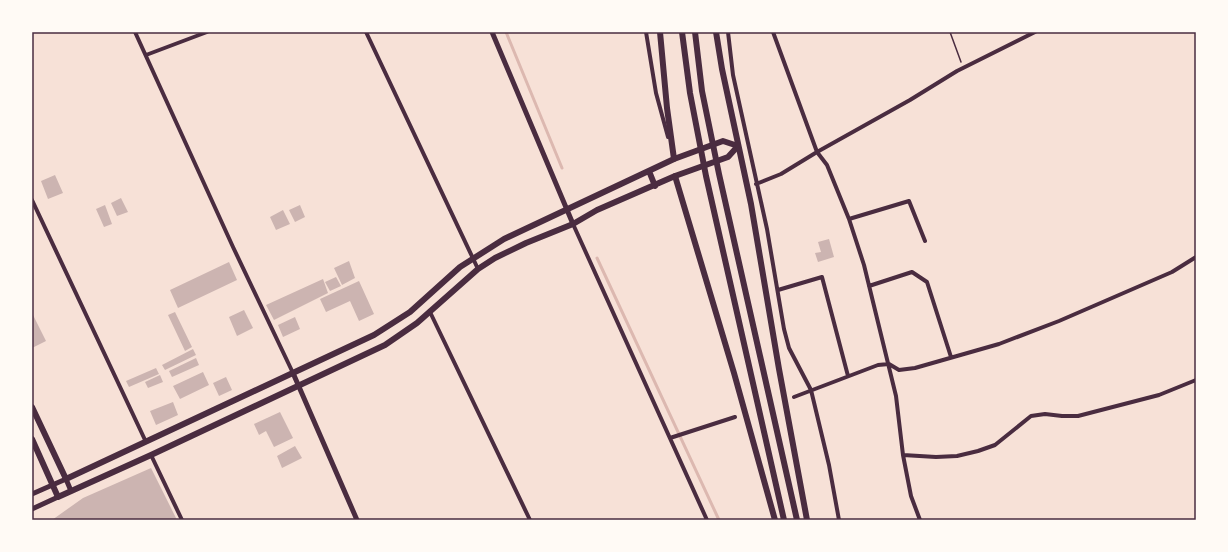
<svg xmlns="http://www.w3.org/2000/svg" width="1228" height="552" font-family="Overpass,sans-serif">
  <style>
    .lines { fill: none; stroke-linecap: round; stroke-linejoin: round }
    .stream { stroke: #dcb8b0; stroke-width: 3 }
    .building { fill: #ccb4b1 }
    .path { stroke: #4a2c40; stroke-width: 1.5 }
    .minor { stroke: #4a2c40; stroke-width: 4 }
    .tertiary { stroke: #4a2c40; stroke-width: 5 }
    .primary { stroke: #4a2c40; stroke-width: 6 }
    .trunk { stroke: #4a2c40; stroke-width: 6 }
    .neatline { fill: none; stroke: #4a2c40; stroke-width: 1.5 }
  </style>
  <rect width="100%" height="100%" fill="#f7e1d7"/>
  <g class="lines">
    <path class="stream" d="M 506,32 L 562,168
      M 597,258 L 719,520"/>
  </g>
  <path class="building" d="M 55,175 L 63,193 L 48,199 L 41,181 Z
    M 121,198 L 128,212 L 117,216 L 111,203 Z
    M 105,205 L 112,224 L 104,227 L 96,209 Z
    M 300,205 L 305,217 L 295,222 L 289,210 Z
    M 283,210 L 290,224 L 276,230 L 270,217 Z
    M 829,239 L 834,257 L 818,262 L 815,253 L 821,252 L 818,242 Z
    M 349,261 L 355,278 L 342,285 L 334,268 Z
    M 229,262 L 237,280 L 178,308 L 170,290 Z
    M 336,277 L 341,286 L 330,291 L 325,282 Z
    M 323,279 L 328,293 L 274,320 L 266,305 Z
    M 359,281 L 374,314 L 359,321 L 350,301 L 326,312 L 320,299 Z
    M 244,310 L 253,328 L 237,336 L 229,317 Z
    M 175,312 L 192,347 L 185,351 L 168,315 Z
    M 32,313 L 46,341 L 32,348 Z
    M 295,317 L 300,329 L 283,337 L 278,325 Z
    M 193,349 L 196,355 L 165,370 L 162,365 Z
    M 196,358 L 199,365 L 172,377 L 169,371 Z
    M 156,368 L 159,374 L 129,387 L 126,381 Z
    M 203,372 L 209,385 L 180,399 L 173,386 Z
    M 160,375 L 163,382 L 148,388 L 145,382 Z
    M 226,377 L 232,390 L 219,396 L 213,383 Z
    M 173,402 L 178,415 L 156,425 L 150,411 Z
    M 280,412 L 293,438 L 274,447 L 266,431 L 259,435 L 254,424 Z
    M 295,446 L 302,458 L 282,468 L 277,456 Z
    M 151,468 L 177,520 L 52,520 L 83,498 Z"/>
  <g class="lines">
    <path class="path" d="M 950,32 L 961,62"/>
    <path class="minor" d="M 135,32 L 233,247 L 293,373
      M 366,32 L 478,269
      M 646,32 L 656,93 L 668,137
      M 728,32 L 733,75 L 767,229 L 784,329 L 789,348 L 811,390 L 829,465 L 839,520
      M 773,32 L 817,152 L 827,165 L 849,219 L 864,265 L 896,396 L 903,455 L 911,496 L 920,520
      M 146,55 L 207,32
      M 756,184 L 781,174 L 817,152 L 910,100 L 957,71 L 1035,32
      M 32,200 L 146,442
      M 849,219 L 909,201 L 925,241
      M 573,224 L 707,520
      M 869,286 L 912,272 L 927,282 L 951,357
      M 778,290 L 822,277 L 848,376
      M 430,312 L 530,520
      M 794,397 L 878,365 L 889,364 L 899,370 L 915,368 L 999,344 L 1059,321 L 1172,272 L 1196,257
      M 670,438 L 735,417
      M 151,455 L 182,520
      M 903,455 L 936,457 L 957,456 L 978,451 L 995,445 L 1031,416 L 1045,414 L 1062,416 L 1078,416 L 1159,395 L 1196,380"/>
    <path class="tertiary" d="M 492,32 L 573,224
      M 293,373 L 357,520
      M 32,494 L 66,479 L 71,491
      M 32,509 L 58,497"/>
    <path class="primary" d="M 649,171 L 655,186
      M 32,407 L 66,479 L 374,335 L 410,312 L 460,267 L 504,239 L 674,159 L 723,141 L 738,146 L 728,157 L 675,176 L 597,210 L 573,224 L 526,243 L 495,258 L 478,269 L 417,323 L 385,345 L 151,455 L 58,497 L 32,439"/>
    <path class="trunk" d="M 660,32 L 667,108 L 674,159
      M 682,32 L 690,93 L 706,176 L 784,520
      M 695,32 L 702,91 L 719,174 L 797,520
      M 716,32 L 722,69 L 751,204 L 779,369 L 807,520
      M 675,176 L 734,373 L 775,520"/>
  </g>
  <rect width="1228" height="552" fill="none" stroke="#fffaf5" stroke-width="66"/>
  <rect x="33" y="33" width="1162" height="486" class="neatline"/>
</svg>
